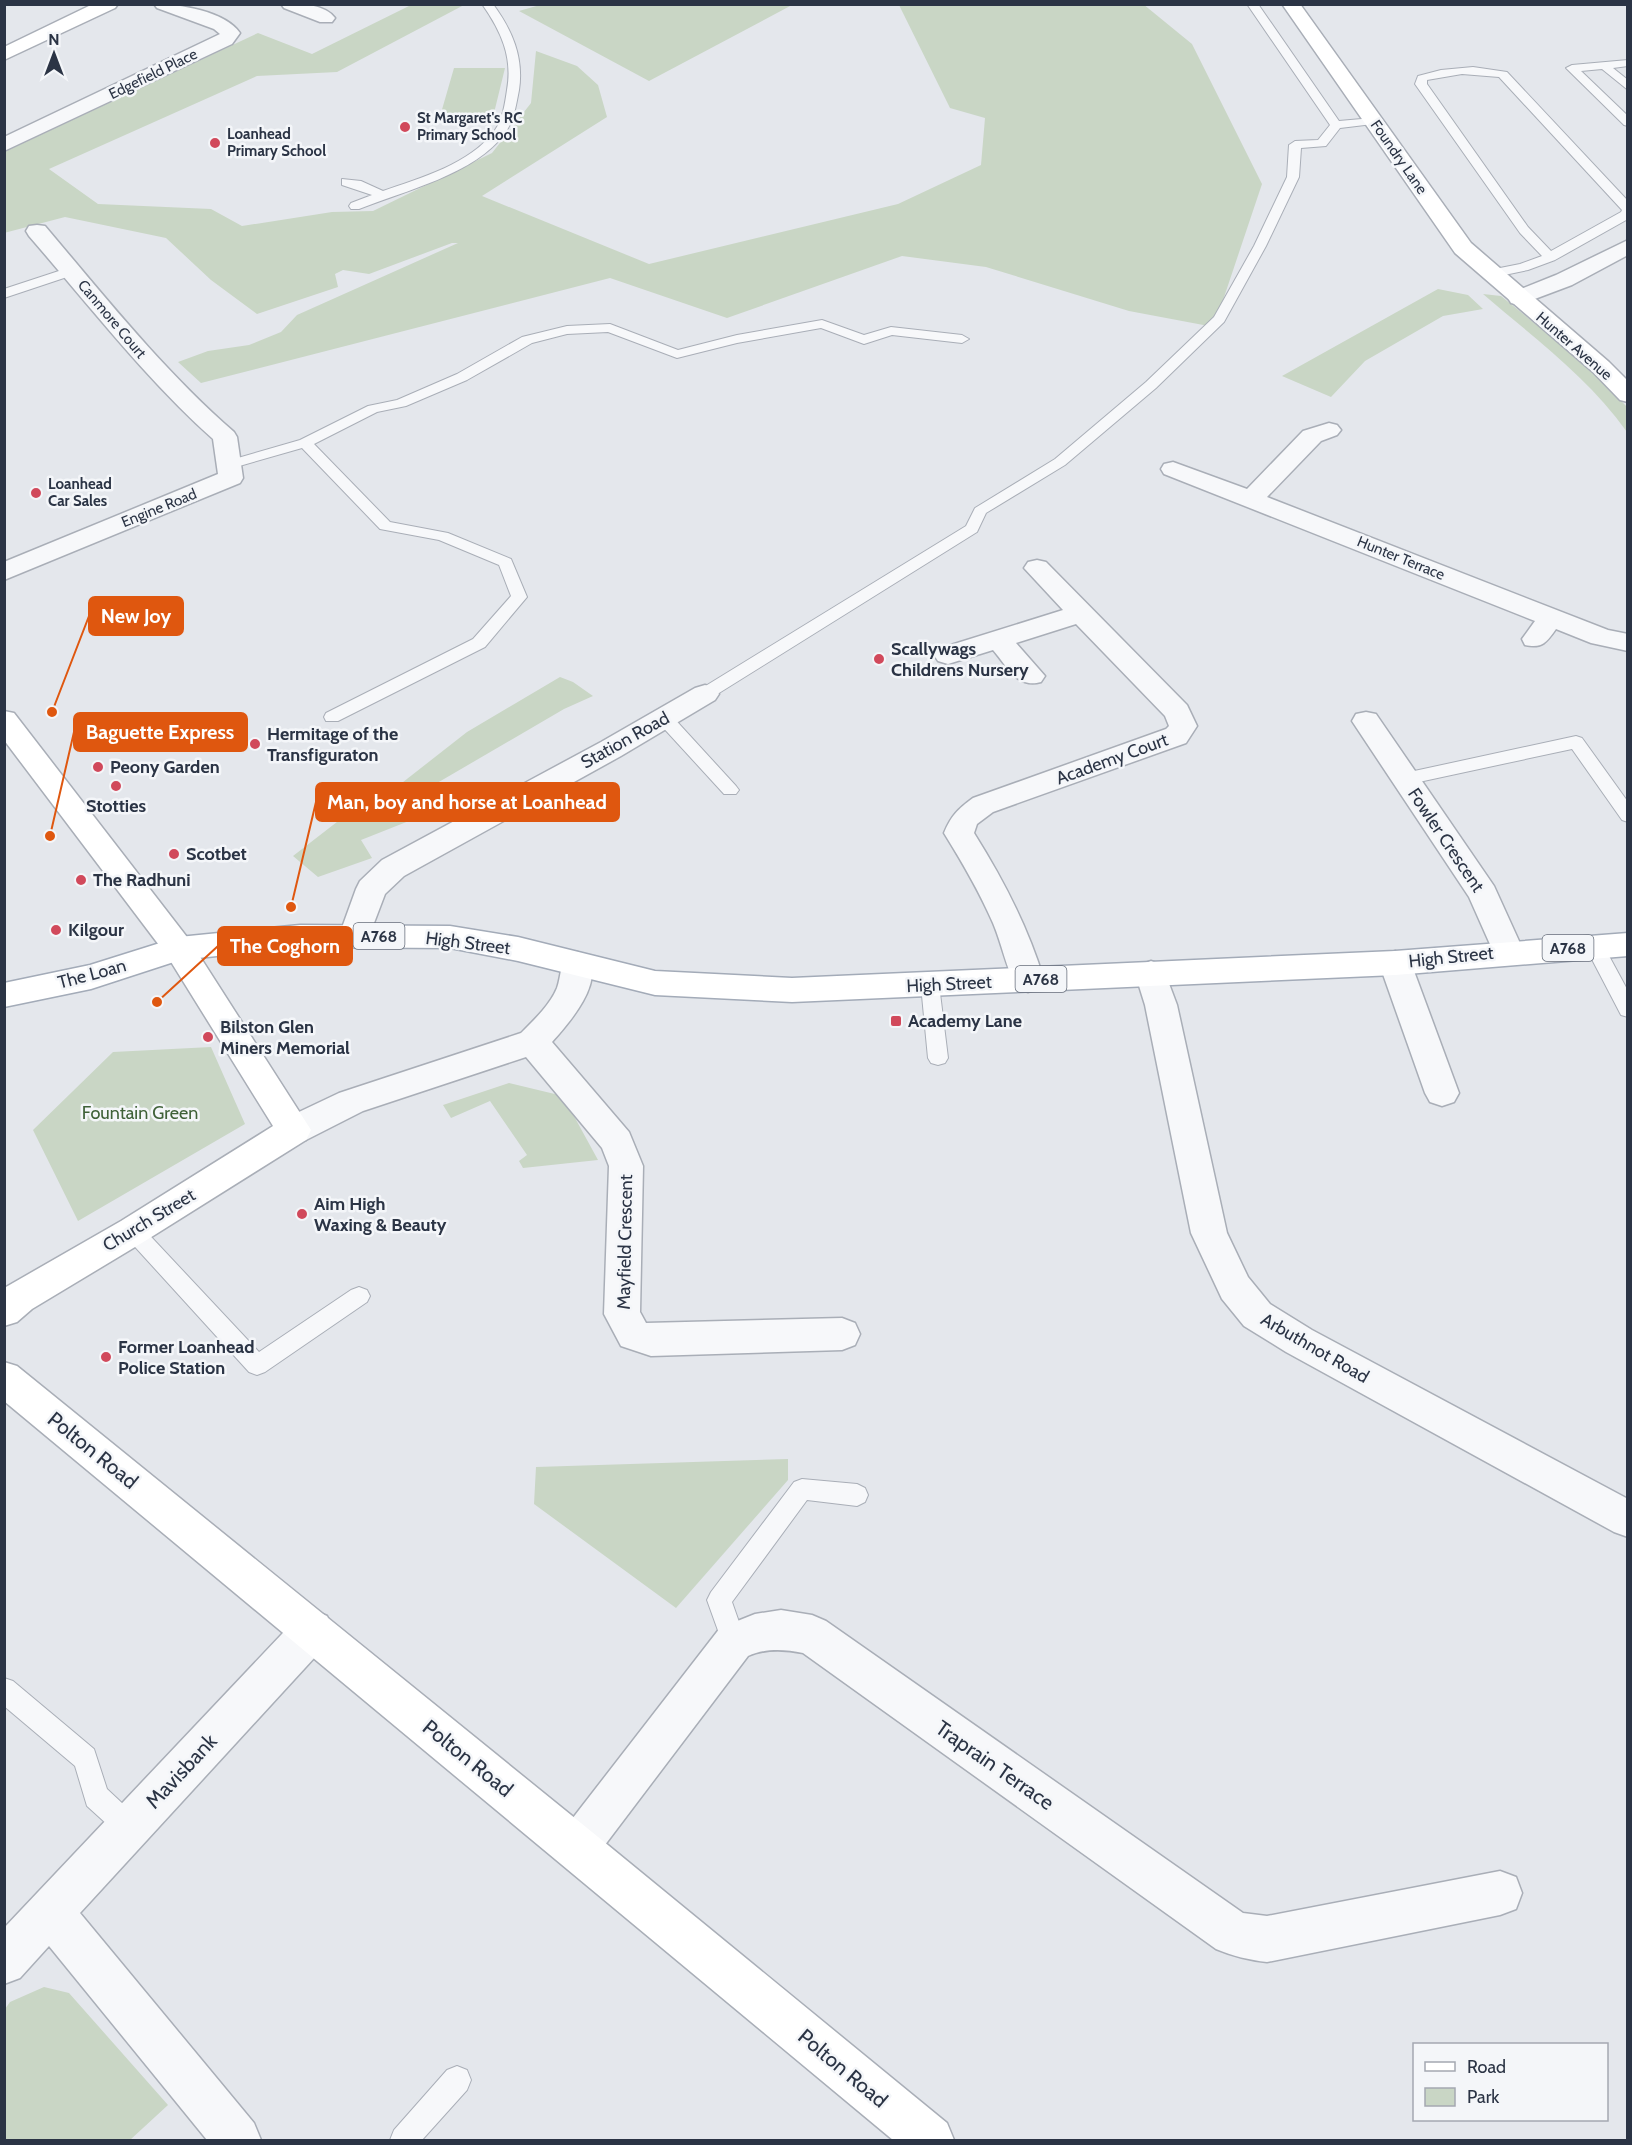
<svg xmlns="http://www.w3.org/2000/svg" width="1632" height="2145" font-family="Cabin,sans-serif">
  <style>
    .green { fill: #c9d6c5 }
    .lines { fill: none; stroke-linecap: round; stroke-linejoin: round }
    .lane-casing { stroke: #a9aeb7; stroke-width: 2 }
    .street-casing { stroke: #a9aeb7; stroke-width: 3 }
    .secondary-casing { stroke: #a9aeb7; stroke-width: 3 }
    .primary-casing { stroke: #a3abb8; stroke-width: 3 }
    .lane { fill: #f7f8fa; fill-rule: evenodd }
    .street { fill: #f7f8fa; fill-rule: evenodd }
    .secondary { fill: #fff; fill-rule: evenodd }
    .primary { fill: #fff; fill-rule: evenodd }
    .poi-dot { fill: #d1495b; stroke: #f4f6f9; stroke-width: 2 }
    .labels { text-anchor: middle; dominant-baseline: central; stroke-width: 5; stroke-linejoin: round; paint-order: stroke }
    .far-street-label { font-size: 15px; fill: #2b3445; stroke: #f4f6f9 }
    .far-poi-label { font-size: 15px; font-weight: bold; fill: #2b3445; stroke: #f4f6f9; text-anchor: start }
    .shield { fill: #f4f6f9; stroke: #676e7b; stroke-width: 1.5 }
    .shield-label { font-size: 16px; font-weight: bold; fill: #2b3445 }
    .poi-label { font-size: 18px; font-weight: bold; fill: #2b3445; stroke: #f4f6f9; text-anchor: start }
    .street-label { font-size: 18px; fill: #2b3445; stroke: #f4f6f9 }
    .park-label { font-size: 18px; fill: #3f6138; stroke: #f4f6f9 }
    .near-street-label { font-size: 21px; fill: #2b3445; stroke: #f4f6f9 }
    .leader { fill: none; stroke: #df570f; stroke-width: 2 }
    .callout-dot { fill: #df570f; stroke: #f4f6f9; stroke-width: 2 }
    .callout { fill: #df570f; stroke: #df570f; stroke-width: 2 }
    .callout-label { font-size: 20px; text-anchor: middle; font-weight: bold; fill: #fff }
  </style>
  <rect width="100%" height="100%" fill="#e4e7ec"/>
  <path class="green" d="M 1143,4 L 1192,44 L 1262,184 L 1214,327 L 1129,311 L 986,267 L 902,256 L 727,318 L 610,278 L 201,383 L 178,362 L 208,351 L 249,345 L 281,332 L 297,315 L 458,243 L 452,243 L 369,274 L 343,270 L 335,274 L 338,287 L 257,314 L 211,280 L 166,238 L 65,217 L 4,233 L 4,152 L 258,33 L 312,54 L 411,5 L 464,5 L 337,72 L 257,76 L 49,169 L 98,204 L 211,209 L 242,226 L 332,212 L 373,211 L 492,153 L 531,103 L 536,51 L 577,66 L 598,85 L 607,117 L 482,196 L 649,264 L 898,204 L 981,165 L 985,118 L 950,108 L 899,5 Z
    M 540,5 L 540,4 L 792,5 L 649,81 L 519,11 Z
    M 454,68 L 505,68 L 494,113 L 441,113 Z
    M 1438,289 L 1468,295 L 1483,309 L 1443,316 L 1365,361 L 1331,397 L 1282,376 Z
    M 1483,294 L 1501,296 L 1592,370 L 1627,407 L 1627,432 C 1588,377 1534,338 1483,294 Z
    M 560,677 L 573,682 L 593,696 L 564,709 L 408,800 L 406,811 L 414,819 L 361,840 L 372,858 L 318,877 L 293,856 L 355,808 L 398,786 L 467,732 Z
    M 211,1047 L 245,1124 L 78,1221 L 33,1130 L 113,1052 Z
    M 509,1083 L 563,1096 L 598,1160 L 523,1168 L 519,1161 L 527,1155 L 490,1101 L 451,1118 L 443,1105 Z
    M 788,1459 L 788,1480 L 676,1608 L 534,1504 L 536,1467 Z
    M 44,1987 L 69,1993 L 168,2105 L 130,2140 L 5,2140 L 5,2009 L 10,2002 Z"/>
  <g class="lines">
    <g class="lane-casing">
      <path id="lane" d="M 482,4 L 493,4 C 512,30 524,57 519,90 C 516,105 514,121 505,133 C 476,174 404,191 359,209 L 351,209 L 349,206 L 351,203 L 372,195 L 342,185 L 342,179 L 361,181 L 383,191 C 420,178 471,164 495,130 C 503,119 505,103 507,90 C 513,57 501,31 482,4 Z
        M 1247,4 L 1258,4 L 1339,121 L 1373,118 L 1379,121 L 1373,124 L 1340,128 L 1326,146 L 1301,148 L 1299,177 L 1266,246 L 1224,322 L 1156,388 L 1065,465 L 986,513 L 977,532 L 711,698 L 699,698 L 697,694 L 699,690 L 966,526 L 975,508 L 1055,459 L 1146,382 L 1214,317 L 1254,246 L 1287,177 L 1289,145 L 1295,141 L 1318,140 L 1330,125 Z
        M 1628,60 L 1628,66 L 1613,68 L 1628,80 L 1628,90 L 1602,69 L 1581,71 L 1628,116 L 1628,126 L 1624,125 L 1566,68 L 1572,65 Z
        M 1473,67 L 1507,72 L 1628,201 L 1628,219 L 1555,260 L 1528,270 L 1490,278 L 1485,277 L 1484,274 L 1485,271 L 1520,264 L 1542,256 L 1520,233 L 1415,84 L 1418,76 L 1441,70 ZM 1462,74 L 1499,77 L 1622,210 L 1621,212 L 1551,251 L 1528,227 L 1427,84 L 1427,80 Z
        M 71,267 L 76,268 L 77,271 L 76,274 L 4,298 L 4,289 Z
        M 822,320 L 864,335 L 891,327 L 962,335 L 969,339 L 962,343 L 892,335 L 864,344 L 821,328 L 737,343 L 677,358 L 608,332 L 567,334 L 532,343 L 467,380 L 406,406 L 377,412 L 314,444 L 390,522 L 448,533 L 511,559 L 527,597 L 485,647 L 338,721 L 326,721 L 324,717 L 326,713 L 473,639 L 511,596 L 499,565 L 439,540 L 380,529 L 302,448 L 229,469 L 224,468 L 222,465 L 224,462 L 300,440 L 368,406 L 397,400 L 457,374 L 522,337 L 567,326 L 610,324 L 678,350 L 737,335 Z
        M 664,713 L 670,714 L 736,786 L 739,790 L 736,794 L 724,794 L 658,722 L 656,718 L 658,714 Z
        M 1576,736 L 1582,738 L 1628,802 L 1628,822 L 1622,820 L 1572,749 L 1405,785 L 1399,783 L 1396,779 L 1399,775 L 1405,773 Z
        M 1594,939 L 1601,941 L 1628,991 L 1628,1017 L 1621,1015 L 1585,946 L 1587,941 Z
        M 930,978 L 937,980 L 939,985 L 948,1058 L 945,1063 L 938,1065 L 931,1063 L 928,1058 L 921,985 L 923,980 Z
        M 133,1222 L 140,1225 L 259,1352 L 351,1290 L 359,1287 L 367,1290 L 370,1296 L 367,1302 L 265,1372 L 257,1375 L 249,1372 L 126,1237 L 123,1231 L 126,1225 Z
        M 802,1479 L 857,1484 L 865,1488 L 868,1495 L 865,1502 L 857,1506 L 807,1500 L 732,1602 L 746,1642 L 743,1650 L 734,1654 L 725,1650 L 707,1600 L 711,1592 L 794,1482 Z
        M 4,1678 L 13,1681 L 94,1749 L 107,1789 L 138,1818 L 142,1827 L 138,1836 L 129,1840 L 120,1836 L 87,1806 L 75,1766 L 4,1706 Z
        M 457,2066 L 467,2070 L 471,2080 L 467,2090 L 422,2140 L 390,2140 L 394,2130 L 447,2070 Z"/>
    </g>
    <g class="street-casing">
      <path id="street" d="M 154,4 C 179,4 225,11 240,33 L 232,44 L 4,151 L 4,137 L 220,34 L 214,29 L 157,8 Z
        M 281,4 C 298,4 324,3 335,18 L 332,22 L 320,22 L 284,8 Z
        M 37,225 L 45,226 C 105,297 163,370 234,432 L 237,437 L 243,478 L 240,483 L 4,580 L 4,562 L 218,474 L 213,439 C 145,378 89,305 29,236 L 26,231 L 29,226 Z
        M 1628,240 L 1628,255 L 1572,285 L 1519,305 L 1511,303 L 1508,298 L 1511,293 L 1556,275 Z
        M 1329,423 L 1337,425 L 1341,430 L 1337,435 L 1321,441 L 1267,497 L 1608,630 L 1628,634 L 1628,651 L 1591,643 L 1556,629 C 1547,642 1542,649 1525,645 L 1522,639 L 1535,621 L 1164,474 L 1161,469 L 1164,464 L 1173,462 L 1247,489 L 1303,431 Z
        M 1037,560 L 1046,562 L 1187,705 L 1197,726 L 1186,743 L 993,812 L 977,824 L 974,833 C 1003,879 1028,927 1044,980 L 1039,988 L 1028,992 L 1017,988 C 1006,968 1002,944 993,923 C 979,891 962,862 944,833 C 951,816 958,809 973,798 L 1166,729 L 1169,726 L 1165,716 L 1076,624 L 1016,643 L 1045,676 L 1041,682 C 1017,689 1007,666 993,650 L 948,664 L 938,661 L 934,655 L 938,649 L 1063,610 L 1024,568 L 1028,562 Z
        M 705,685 L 715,688 L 719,694 L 715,700 L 621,756 L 404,876 L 385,894 L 366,944 L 355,947 L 344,944 L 339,936 L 356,889 L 360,881 L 382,860 L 601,742 L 695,688 Z
        M 1366,712 L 1376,714 L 1494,886 L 1524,952 L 1519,960 L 1508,964 L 1497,960 L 1469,897 L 1352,721 L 1356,714 Z
        M 1395,951 L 1406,955 L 1411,963 L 1459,1093 L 1454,1102 L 1442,1106 L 1430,1102 L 1425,1093 L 1379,963 L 1384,955 Z
        M 577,952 L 588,956 C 604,983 570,1022 552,1042 L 629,1132 L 643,1166 L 640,1312 L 646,1323 L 842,1318 L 855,1323 L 860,1334 L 855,1345 L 842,1350 L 651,1356 L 621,1346 L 604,1314 L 609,1166 L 602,1148 L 526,1057 L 363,1111 L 306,1140 L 294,1143 L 282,1140 L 277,1130 L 282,1120 L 339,1093 L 521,1033 C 534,1020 550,1005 557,988 C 561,977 560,966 566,956 Z
        M 1151,961 L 1162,965 L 1177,1005 L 1227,1233 L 1248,1277 L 1270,1304 L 1312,1330 L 1628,1499 L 1628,1537 L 1614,1532 L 1286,1352 L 1244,1326 L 1222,1299 L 1191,1233 L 1145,1005 L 1135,973 L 1140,965 Z
        M 313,1610 L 327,1616 L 333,1630 L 327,1644 L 80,1913 L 254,2123 L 261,2140 L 207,2140 L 49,1946 L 20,1978 L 4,1984 L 4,1928 L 299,1616 Z
        M 781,1610 L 812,1615 L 826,1621 L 1243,1913 L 1267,1916 L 1500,1871 L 1516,1877 L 1522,1893 L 1516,1909 L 1500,1915 L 1267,1962 C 1249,1960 1233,1956 1216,1949 L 803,1653 C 784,1649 766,1648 748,1656 L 592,1862 L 577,1869 L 562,1862 L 555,1847 L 562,1832 L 720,1628 L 755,1614 Z"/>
    </g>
    <g class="secondary-casing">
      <path id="secondary" d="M 93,4 L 118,4 L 115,8 L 4,60 L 4,47 Z
        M 1282,4 L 1300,4 L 1471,243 L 1609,362 L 1628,381 L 1628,402 L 1620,400 L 1593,372 L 1455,253 Z
        M 4,711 L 14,713 L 190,941 L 311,1130 L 306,1140 L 145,1241 L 32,1309 L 17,1322 L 4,1326 L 6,1287 L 121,1221 L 273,1126 L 168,957 L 4,740 Z
        M 4,1362 L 17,1366 L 592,1832 L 947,2123 L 954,2140 L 893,2140 L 4,1401 Z"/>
    </g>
    <g class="primary-casing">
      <path id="primary" d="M 300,925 L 450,926 L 518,937 L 655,971 L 792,978 L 1395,951 L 1628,933 L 1628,956 L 1395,975 L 792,1002 L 655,995 L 518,961 L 450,948 L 300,947 L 180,960 L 91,989 L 4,1007 L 4,983 L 90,965 L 179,937 Z"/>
    </g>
    <use href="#lane" class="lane"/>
    <use href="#street" class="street"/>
    <use href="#secondary" class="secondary"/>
    <use href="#primary" class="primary"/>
  </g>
  <g class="poi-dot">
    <circle cx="405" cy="127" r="6"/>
    <circle cx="215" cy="143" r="6"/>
    <circle cx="36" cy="493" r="6"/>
    <circle cx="879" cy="659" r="6"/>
    <circle cx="255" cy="744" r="6"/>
    <circle cx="98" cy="767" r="6"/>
    <circle cx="116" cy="786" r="6"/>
    <circle cx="174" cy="854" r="6"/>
    <circle cx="81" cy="880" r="6"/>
    <circle cx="56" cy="930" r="6"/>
    <rect x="890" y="1015" width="12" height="12" rx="3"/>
    <circle cx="208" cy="1037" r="6"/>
    <circle cx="302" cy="1214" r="6"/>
    <circle cx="106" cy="1357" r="6"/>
  </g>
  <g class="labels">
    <g class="far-street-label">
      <text transform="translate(153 74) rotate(-26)">Edgefield Place</text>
      <text transform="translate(1399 157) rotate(55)">Foundry Lane</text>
      <text transform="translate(112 319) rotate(50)">Canmore Court</text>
      <text transform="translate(1574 346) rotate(41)">Hunter Avenue</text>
      <text transform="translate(159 508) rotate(-22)">Engine Road</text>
      <text transform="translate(1401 558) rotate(22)">Hunter Terrace</text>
    </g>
    <g class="far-poi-label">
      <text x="417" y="118">St Margaret's RC<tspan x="417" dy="17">Primary School</tspan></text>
      <text x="227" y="134">Loanhead<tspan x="227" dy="17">Primary School</tspan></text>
      <text x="48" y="484">Loanhead<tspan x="48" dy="17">Car Sales</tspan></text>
    </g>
    <g class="shield">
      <rect x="353.5" y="923" width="51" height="26" rx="4.5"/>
      <rect x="1542.5" y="935" width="51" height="26" rx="4.5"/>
      <rect x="1015.5" y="966" width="51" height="26" rx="4.5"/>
    </g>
    <g class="shield-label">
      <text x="379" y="936">A768</text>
      <text x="1568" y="948">A768</text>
      <text x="1041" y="979">A768</text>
    </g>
    <g class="poi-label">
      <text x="891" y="649">Scallywags<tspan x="891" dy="21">Childrens Nursery</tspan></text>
      <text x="267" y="734">Hermitage of the<tspan x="267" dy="21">Transfiguraton</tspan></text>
      <text x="110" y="767">Peony Garden</text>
      <text x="116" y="806" text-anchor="middle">Stotties</text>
      <text x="186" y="854">Scotbet</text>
      <text x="93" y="880">The Radhuni</text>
      <text x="68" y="930">Kilgour</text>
      <text x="908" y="1021">Academy Lane</text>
      <text x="220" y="1027">Bilston Glen<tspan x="220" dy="21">Miners Memorial</tspan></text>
      <text x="314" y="1204">Aim High<tspan x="314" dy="21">Waxing &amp; Beauty</tspan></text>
      <text x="118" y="1347">Former Loanhead<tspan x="118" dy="21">Police Station</tspan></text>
    </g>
    <g class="street-label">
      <text transform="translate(625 740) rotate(-29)">Station Road</text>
      <text transform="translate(1112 759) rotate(-20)">Academy Court</text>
      <text transform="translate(1446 840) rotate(56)">Fowler Crescent</text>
      <text transform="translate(468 943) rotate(7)">High Street</text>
      <text transform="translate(1451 957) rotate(-6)">High Street</text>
      <text transform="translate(92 974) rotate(-15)">The Loan</text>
      <text transform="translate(949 984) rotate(-3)">High Street</text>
      <text transform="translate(149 1220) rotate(-31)">Church Street</text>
      <text transform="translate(625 1242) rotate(-89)">Mayfield Crescent</text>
      <text transform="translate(1315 1348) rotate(30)">Arbuthnot Road</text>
    </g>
    <g class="park-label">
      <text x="140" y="1113">Fountain Green</text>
    </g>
    <g class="near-street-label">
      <text transform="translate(93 1450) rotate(39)">Polton Road</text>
      <text transform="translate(468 1758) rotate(39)">Polton Road</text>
      <text transform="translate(995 1765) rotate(35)">Traprain Terrace</text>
      <text transform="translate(181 1771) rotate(-47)">Mavisbank</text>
      <text transform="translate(843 2068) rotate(40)">Polton Road</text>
    </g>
  </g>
  <path class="leader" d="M52 712L89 616M50 836L74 732M291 907L316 802M157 1002L218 946"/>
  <g class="callout-dot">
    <circle cx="52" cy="712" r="6"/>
    <circle cx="50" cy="836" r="6"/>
    <circle cx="291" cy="907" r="6"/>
    <circle cx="157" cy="1002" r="6"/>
  </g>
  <g class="callout">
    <rect x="89" y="597" width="94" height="38" rx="6"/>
    <rect x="74" y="713" width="173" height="38" rx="6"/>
    <rect x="316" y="783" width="303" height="38" rx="6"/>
    <rect x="218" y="927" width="134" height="38" rx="6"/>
  </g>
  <g class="callout-label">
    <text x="136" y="623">New Joy</text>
    <text x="160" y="739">Baguette Express</text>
    <text x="467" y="809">Man, boy and horse at Loanhead</text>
    <text x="285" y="953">The Coghorn</text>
  </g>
  <rect width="1632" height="2145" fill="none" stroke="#2b3445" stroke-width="12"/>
  <rect x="1413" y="2043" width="195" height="78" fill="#f4f6f9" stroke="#a4a8b1" stroke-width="1.5"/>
  <rect x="1425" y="2062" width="30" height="9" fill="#ffffff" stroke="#a4a8b1" stroke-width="1.5"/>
  <text x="1467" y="2073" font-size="18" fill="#2b3445">Road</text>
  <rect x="1425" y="2088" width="30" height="18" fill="#c9d6c5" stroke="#a4a8b1" stroke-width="1.5"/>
  <text x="1467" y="2103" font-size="18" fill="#2b3445">Park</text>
  <g transform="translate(54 54)" stroke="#f4f6f9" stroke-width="4.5" paint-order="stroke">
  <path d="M0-4.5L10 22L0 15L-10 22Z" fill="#2b3445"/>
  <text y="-9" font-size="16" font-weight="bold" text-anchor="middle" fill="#2b3445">N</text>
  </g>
</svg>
